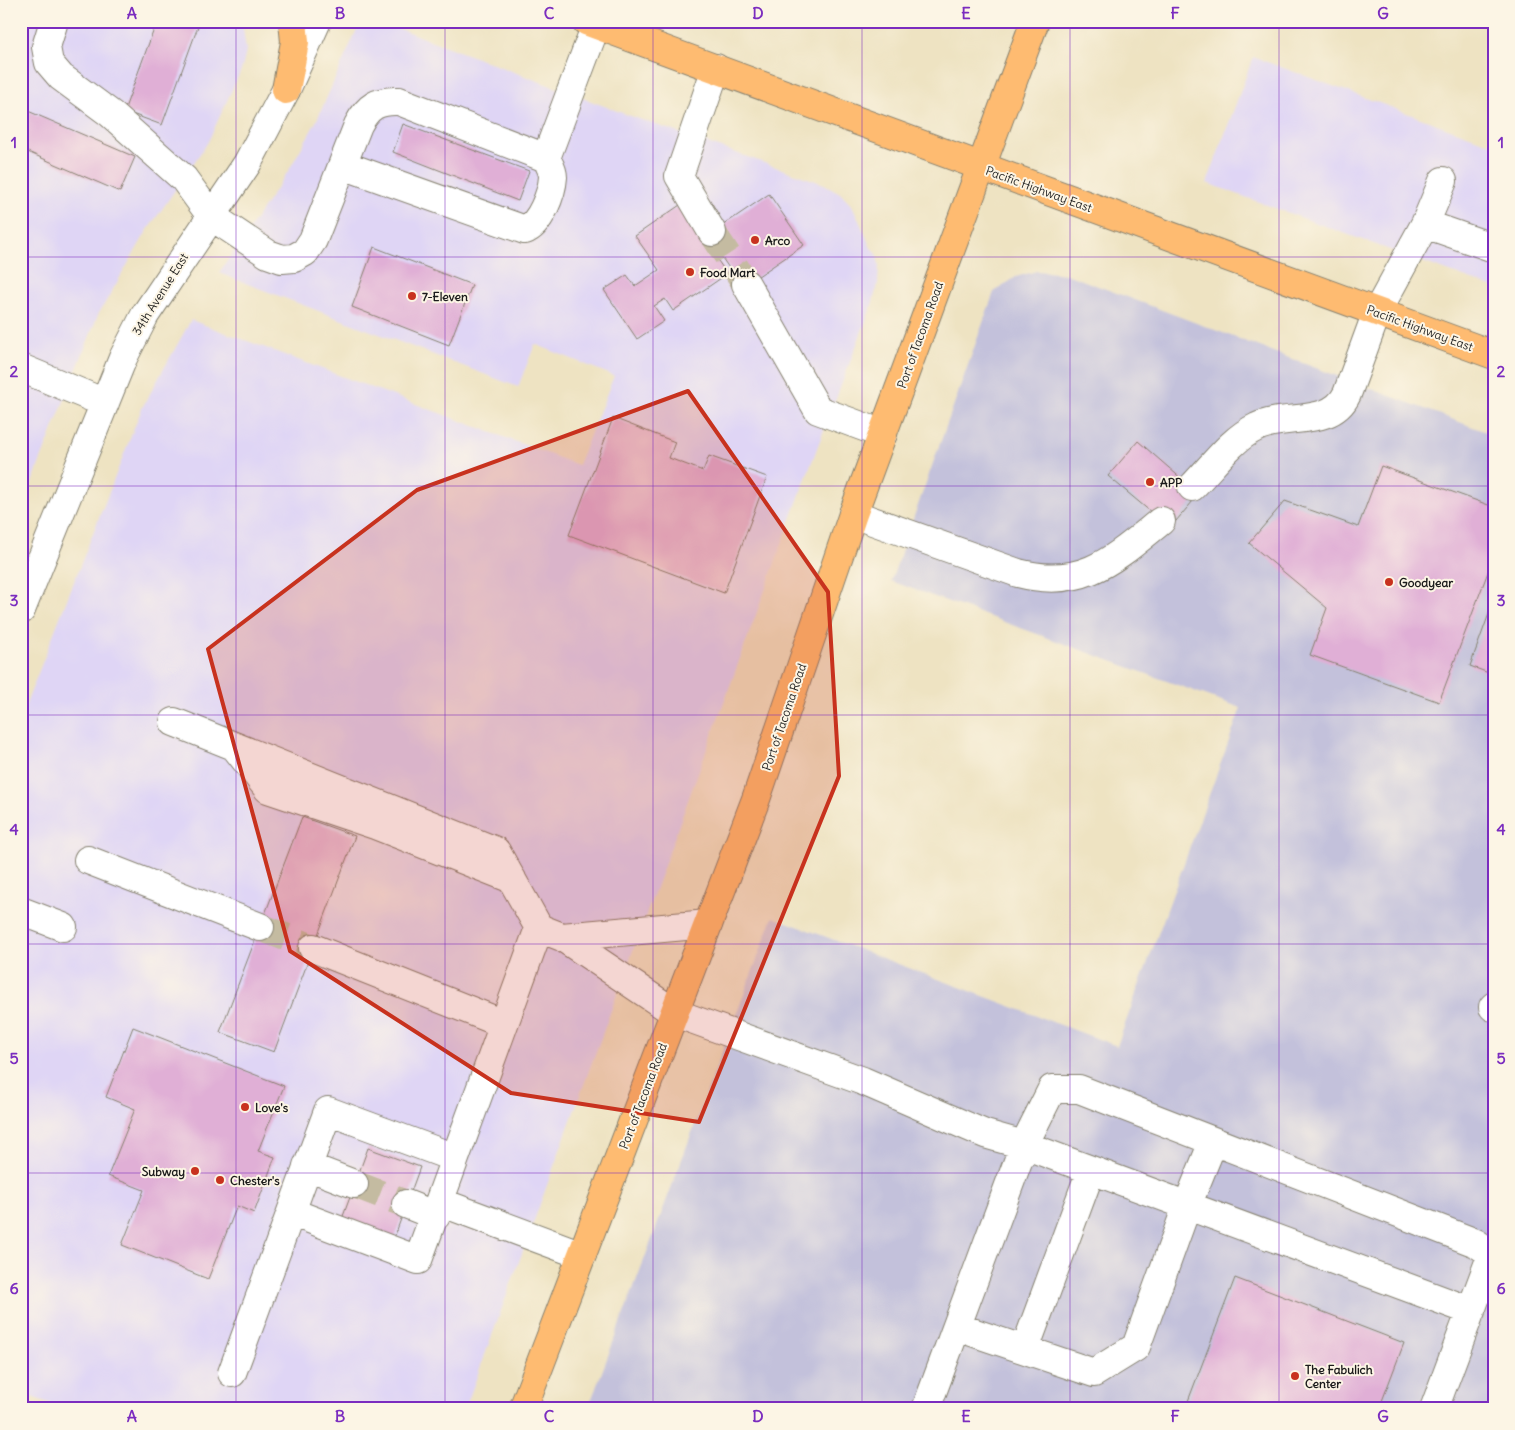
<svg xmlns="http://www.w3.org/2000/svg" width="1515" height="1430" font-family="Delius,sans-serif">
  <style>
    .built { fill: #dfd5f5 }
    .industrial { fill: #c3c1db }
    .building { fill: #e0afd6 }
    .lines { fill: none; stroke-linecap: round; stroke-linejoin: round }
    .minor-tunnel { stroke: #c4bba1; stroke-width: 28; stroke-dasharray: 28 14; stroke-linecap: butt }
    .minor-casing { stroke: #85806f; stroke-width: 30 }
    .major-casing { stroke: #85806f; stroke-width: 30 }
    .minor { stroke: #fff; stroke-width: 28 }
    .major { stroke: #febb71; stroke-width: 28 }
    .marked { fill: #c8321e; fill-opacity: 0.2; stroke: #c8321e; stroke-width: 4; stroke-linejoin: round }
    .grid { fill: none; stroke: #7b2cbf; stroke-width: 1; stroke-opacity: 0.55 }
    .poi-dot { fill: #c8321e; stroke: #fcf5e5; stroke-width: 2 }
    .labels { text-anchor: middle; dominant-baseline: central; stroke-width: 4; stroke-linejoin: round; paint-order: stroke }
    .street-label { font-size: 12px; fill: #1c1c1c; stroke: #fcf5e5 }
    .poi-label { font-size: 12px; font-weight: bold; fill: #1c1c1c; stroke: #fcf5e5; text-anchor: start }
    .neatline { fill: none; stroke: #7b2cbf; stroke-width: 2 }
    .grid-label { font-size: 16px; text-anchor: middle; font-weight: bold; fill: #7b2cbf }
  </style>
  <rect width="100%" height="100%" fill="#fcf5e5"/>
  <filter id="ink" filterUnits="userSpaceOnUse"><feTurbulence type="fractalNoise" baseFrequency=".02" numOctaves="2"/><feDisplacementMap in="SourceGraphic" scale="10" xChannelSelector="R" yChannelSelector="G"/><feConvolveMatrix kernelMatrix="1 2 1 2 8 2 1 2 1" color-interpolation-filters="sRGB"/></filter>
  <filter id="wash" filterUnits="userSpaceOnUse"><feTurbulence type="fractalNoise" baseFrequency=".0096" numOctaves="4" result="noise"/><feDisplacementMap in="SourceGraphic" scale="20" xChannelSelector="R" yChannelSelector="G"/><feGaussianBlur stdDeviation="1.12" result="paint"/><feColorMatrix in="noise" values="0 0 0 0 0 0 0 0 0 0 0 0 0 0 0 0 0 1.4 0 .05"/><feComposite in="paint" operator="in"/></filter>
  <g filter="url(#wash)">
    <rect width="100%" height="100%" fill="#eee3c2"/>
    <path class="built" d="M 21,21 L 242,21 L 246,50 L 242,68 L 208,142 L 147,231 L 98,315 L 21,510 Z
      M 365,21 L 379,21 L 625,114 L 824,184 L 840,193 L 853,207 L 871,248 L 876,252 L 879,265 L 878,283 L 872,305 L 817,448 L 465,1409 L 65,1409 L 21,1393 L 21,717 L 142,408 L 191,320 L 578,465 L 614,376 L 535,344 L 518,387 L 219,273 L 289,170 L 316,122 L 359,25 Z
      M 1253,57 L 1494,145 L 1494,288 L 1207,183 Z"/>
    <path class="industrial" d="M 1037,271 L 1066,274 L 1494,435 L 1493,1409 L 588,1409 L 773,917 L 1117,1046 L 1241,708 L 891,581 L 994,292 L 1016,277 Z"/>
    <g id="blocks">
      <path class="building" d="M 21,21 L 27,21 L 21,35 Z
        M 157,21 L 200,21 L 162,125 L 124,111 Z
        M 21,108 L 135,157 L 120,192 L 21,149 Z
        M 403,124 L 529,171 L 518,201 L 393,152 Z
        M 21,175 L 25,177 L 21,187 Z
        M 769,194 L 804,245 L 742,287 L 707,236 Z
        M 680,205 L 727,274 L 673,311 L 665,299 L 654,306 L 664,321 L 637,339 L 604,290 L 627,275 L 635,286 L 659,270 L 635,236 Z
        M 374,247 L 472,285 L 449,345 L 352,307 Z
        M 613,418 L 675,442 L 669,458 L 703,471 L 709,456 L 767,477 L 724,593 L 569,535 Z
        M 1138,441 L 1199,494 L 1170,528 L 1108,476 Z
        M 1381,466 L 1494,507 L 1494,556 L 1439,702 L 1310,655 L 1327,608 L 1249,543 L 1285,501 L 1358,527 Z
        M 1494,600 L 1494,675 L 1470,666 Z
        M 302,817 L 355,836 L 274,1052 L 220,1032 Z
        M 133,1027 L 284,1086 L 258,1151 L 275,1157 L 254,1213 L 237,1206 L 208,1279 L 122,1245 L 144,1190 L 108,1176 L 135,1109 L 106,1097 Z
        M 368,1148 L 420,1167 L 394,1238 L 342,1219 Z
        M 1235,1278 L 1404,1343 L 1379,1409 L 1185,1409 Z"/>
    </g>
  </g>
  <g filter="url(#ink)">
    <use href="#blocks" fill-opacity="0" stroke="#85806f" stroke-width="1"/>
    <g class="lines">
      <path class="minor-tunnel" d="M 712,232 L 746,284
        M 260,927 L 313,948
        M 354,1184 L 406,1204"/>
      <g class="minor-casing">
        <path id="minor" d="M 54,21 L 46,47 L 49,63 L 61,77 L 111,114 L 184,179 L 211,216 L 268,254 L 282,259 L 294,258 L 305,252 L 313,240 L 358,125 C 368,106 378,100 399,101 L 546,158 L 596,25
          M 343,165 L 525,230 C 540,225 552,193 553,177 C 553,170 549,164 546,158
          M 1425,224 L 1443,181
          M 712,232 L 679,176 L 716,68
          M 746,284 L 818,410 L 883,434
          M 21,368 L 105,403
          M 1192,487 C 1212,467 1231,439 1257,427 C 1285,413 1331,428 1347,394 L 1377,312 L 1425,224 L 1494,248
          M 853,514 L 1018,573 C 1083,590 1114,559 1161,521
          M 21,610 L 123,358 L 145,315 L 247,164 L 286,90 L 317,21
          M 174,722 L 496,851 L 539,928
          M 235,747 L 268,789 L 375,825 L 512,879
          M 88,860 L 260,927
          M 21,911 L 63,927
          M 562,937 L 708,924
          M 313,948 L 504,1024
          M 1493,1007 L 1494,1006
          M 307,1166 L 354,1184
          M 440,1202 L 582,1255
          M 406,1204 L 436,1216
          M 291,1212 L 418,1260 L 539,928 L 562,937 L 675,1013 L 863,1081 L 985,1134 L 1024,1145 L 1471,1311
          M 957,1327 L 1094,1373 L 1136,1347 L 1187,1206 L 1213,1142
          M 1025,1349 L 1091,1170
          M 232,1373 L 328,1111 L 455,1158
          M 926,1409 L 1024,1145 L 1052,1089 L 1079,1089 L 1476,1243 L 1492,1254 L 1434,1409"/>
      </g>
      <g class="major-casing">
        <path id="major" d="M 586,21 L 1494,355
          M 286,90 L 295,42 L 293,21
          M 523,1409 L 756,799 L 853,514 L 1035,21"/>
      </g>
      <use href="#minor" class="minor"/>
      <use href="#major" class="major"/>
    </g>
  </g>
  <path class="marked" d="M 688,391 L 828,592 L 839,776 L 699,1122 L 511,1093 L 290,951 L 208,649 L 417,490 Z"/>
  <path class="grid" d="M 236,21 L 236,1409M 445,21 L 445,1409M 653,21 L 653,1409M 862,21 L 862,1409M 1070,21 L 1070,1409M 1279,21 L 1279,1409M 21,257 L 1494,257M 21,486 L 1494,486M 21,715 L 1494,715M 21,944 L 1494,944M 21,1173 L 1494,1173"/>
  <g class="poi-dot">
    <circle cx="755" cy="240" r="5"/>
    <circle cx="690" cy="272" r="5"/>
    <circle cx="412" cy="296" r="5"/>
    <circle cx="1150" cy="482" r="5"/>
    <circle cx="1389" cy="582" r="5"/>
    <circle cx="245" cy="1107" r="5"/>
    <circle cx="195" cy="1171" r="5"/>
    <circle cx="220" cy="1180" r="5"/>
    <circle cx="1295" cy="1376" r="5"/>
  </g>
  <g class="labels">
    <g class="street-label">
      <text transform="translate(1039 189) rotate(20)">Pacific Highway East</text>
      <text transform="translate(160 294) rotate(-58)">34th Avenue East</text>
      <text transform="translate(1420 328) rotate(20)">Pacific Highway East</text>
      <text transform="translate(920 335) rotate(-70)">Port of Tacoma Road</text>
      <text transform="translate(784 717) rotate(-71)">Port of Tacoma Road</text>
      <text transform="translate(643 1096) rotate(-69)">Port of Tacoma Road</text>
    </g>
    <g class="poi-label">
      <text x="765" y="240">Arco</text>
      <text x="700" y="272">Food Mart</text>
      <text x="422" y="296">7-Eleven</text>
      <text x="1160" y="482">APP</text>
      <text x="1399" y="582">Goodyear</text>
      <text x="255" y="1107">Love's</text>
      <text x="185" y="1171" text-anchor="end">Subway</text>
      <text x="230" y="1180">Chester's</text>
      <text x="1305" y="1369">The Fabulich<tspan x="1305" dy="14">Center</tspan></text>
    </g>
  </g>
  <rect width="1515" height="1430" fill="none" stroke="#fcf5e5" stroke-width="55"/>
  <rect x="28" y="28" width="1460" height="1374" class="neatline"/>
  <g class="grid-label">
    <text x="132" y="19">A</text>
    <text x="340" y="19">B</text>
    <text x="549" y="19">C</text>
    <text x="758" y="19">D</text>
    <text x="966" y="19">E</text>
    <text x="1175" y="19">F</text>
    <text x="1383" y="19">G</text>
    <text x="14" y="148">1</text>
    <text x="1501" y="148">1</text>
    <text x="14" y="377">2</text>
    <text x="1501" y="377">2</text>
    <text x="14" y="606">3</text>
    <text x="1501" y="606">3</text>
    <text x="14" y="835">4</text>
    <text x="1501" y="835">4</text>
    <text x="14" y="1064">5</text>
    <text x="1501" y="1064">5</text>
    <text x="14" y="1294">6</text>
    <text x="1501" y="1294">6</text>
    <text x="132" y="1422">A</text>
    <text x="340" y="1422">B</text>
    <text x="549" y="1422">C</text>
    <text x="758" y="1422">D</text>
    <text x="966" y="1422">E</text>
    <text x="1175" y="1422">F</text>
    <text x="1383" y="1422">G</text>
  </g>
</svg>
